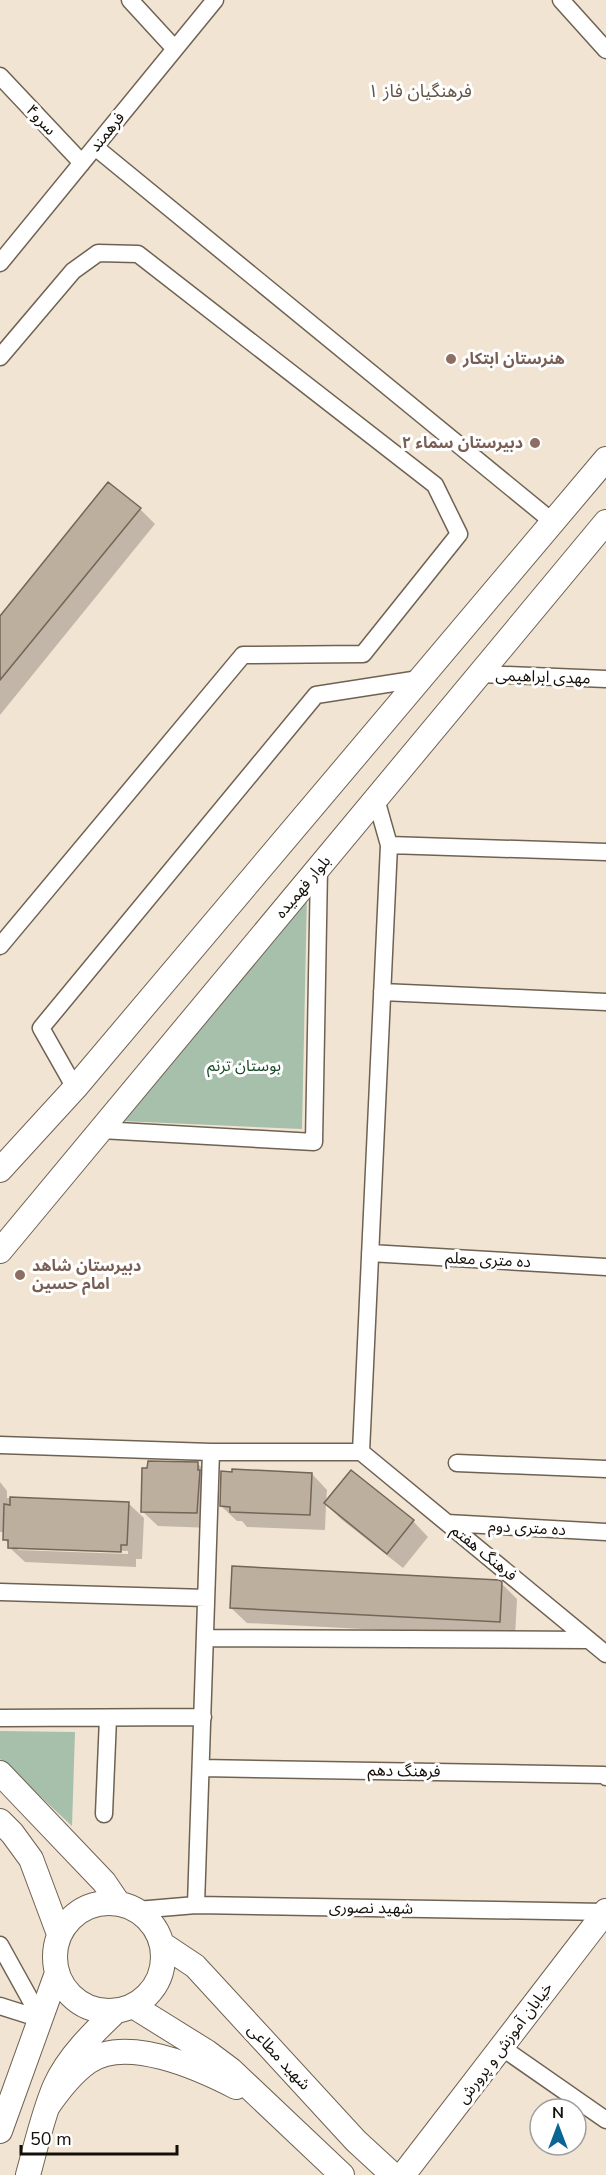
<svg xmlns="http://www.w3.org/2000/svg" width="606" height="2175" font-family="'Nunito Sans','Noto Sans Arabic',sans-serif">
  <style>
    .green { fill: #a6c0ab }
    .shadow { fill: #0003; fill-rule: evenodd }
    .building { fill: #bdaf9e; stroke: #736657; stroke-width: 1.5 }
    .lines { fill: none; stroke-linecap: round; stroke-linejoin: round }
    .street-casing { stroke: #6f6252; stroke-width: 19 }
    .secondary-casing { stroke: #6f6252; stroke-width: 26 }
    .street { stroke: #fff; stroke-width: 16 }
    .secondary { stroke: #fff; stroke-width: 24 }
    .education-dot { fill: #8d6e63; stroke: #fff; stroke-width: 2 }
    .labels { text-anchor: middle; dominant-baseline: central; stroke-width: 6; stroke-linejoin: round; paint-order: stroke }
    .street-label { font-size: 16px; fill: #140f09; stroke: #fff }
    .education-label { font-size: 16px; font-weight: bold; fill: #785e54; stroke: #fff; text-anchor: start }
    .park-label { font-size: 16px; fill: #194a29; stroke: #fff }
    .neighbourhood-label { font-size: 18px; fill: #625646; stroke: #fff }
  </style>
  <rect width="100%" height="100%" fill="#f2e4d2"/>
  <path class="green" d="M 307,895 L 302,1129 L 121,1121 Z
    M 0,1731 L 75,1732 L 72,1826 L 0,1759 Z"/>
  <path class="shadow" d="M 140,509 L 155,524 L 0,715 L 0,617 Z
    M 198,1464 L 213,1479 L 212,1528 L 158,1526 L 142,1511 Z
    M 312,1474 L 327,1490 L 326,1503 L 413,1521 L 428,1537 L 403,1568 L 341,1519 L 326,1504 L 325,1530 L 247,1527 L 242,1521 L 237,1521 L 221,1506 Z
    M 0,1482 L 7,1491 L 7,1498 L 128,1503 L 144,1518 L 142,1559 L 136,1559 L 136,1567 L 25,1562 L 9,1547 L 10,1544 L 4,1539 L 4,1532 L 0,1532 ZM 18,1547 L 128,1551 L 128,1554 L 18,1550 Z
    M 499,1581 L 517,1599 L 515,1637 L 247,1623 L 231,1608 Z"/>
  <path class="building" d="M 108,482 L 141,508 L 0,680 L 0,616 Z
    M 148,1461 L 198,1462 L 198,1470 L 200,1470 L 197,1513 L 141,1512 L 142,1468 L 147,1468 Z
    M 232,1469 L 312,1473 L 310,1515 L 230,1512 L 230,1507 L 220,1506 L 221,1471 L 232,1472 Z
    M 351,1470 L 414,1520 L 387,1554 L 324,1503 Z
    M 10,1497 L 129,1502 L 127,1545 L 121,1545 L 121,1552 L 8,1548 L 8,1540 L 3,1540 L 4,1504 L 10,1505 Z
    M 232,1566 L 499,1580 L 502,1582 L 500,1622 L 230,1608 Z"/>
  <g class="lines">
    <g class="street-casing">
      <path id="street" d="M 130,0 L 175,49
        M 561,0 L 606,50
        M 0,76 L 82,163
        M 95,147 L 553,522
        M 0,263 L 215,0
        M 0,357 L 73,271 L 98,253 L 138,254 L 435,485 L 459,534 L 363,654 L 243,655 L 0,946
        M 480,674 L 606,679
        M 389,845 L 606,852
        M 382,992 L 606,1002
        M 75,1088 L 41,1028 L 316,695 L 419,679
        M 101,1130 L 314,1142 L 319,868
        M 370,1253 L 606,1267
        M 0,1445 L 211,1452 L 361,1452
        M 361,1452 L 389,845 L 376,799
        M 361,1452 L 606,1654
        M 457,1463 L 606,1469
        M 447,1523 L 606,1532
        M 0,1592 L 206,1598
        M 205,1638 L 589,1640
        M 0,1718 L 203,1717
        M 201,1768 L 604,1775 L 606,1777
        M 104,1814 L 108,1718
        M 196,1905 L 211,1452
        M 137,1910 L 196,1905 L 605,1912
        M 0,1945 L 41,2019
        M 0,2006 L 41,2019
        M 501,2047 L 606,2120"/>
    </g>
    <g class="secondary-casing">
      <path id="secondary" d="M 0,1170 L 75,1088 L 606,459
        M 0,1251 L 606,522
        M 0,1773 L 104,1882 L 119,1904
        M 0,1821 L 12,1833 L 31,1859 L 59,1934
        M55 1957a54 54 0 1 1 108 0a54 54 0 1 1-108 0Z
        M 162,1944 L 195,1966 L 356,2141 L 393,2175
        M 133,2006 L 207,2052 L 231,2070 L 342,2175
        M 48,2106 C 59,2090 71,2074 88,2062 C 126,2035 199,2068 236,2087
        M 0,2131 L 57,1973
        M 28,2175 C 36,2146 43,2114 55,2086 C 68,2057 93,2033 116,2011
        M 403,2175 L 606,1911"/>
    </g>
    <use href="#street" class="street"/>
    <use href="#secondary" class="secondary"/>
  </g>
  <g class="education-dot">
    <circle cx="451" cy="359" r="6"/>
    <circle cx="535" cy="443" r="6"/>
    <circle cx="20" cy="1275" r="6"/>
  </g>
  <g class="labels">
    <g class="street-label">
      <text transform="translate(41 120) rotate(47)">سرو۴</text>
      <text transform="translate(107 132) rotate(-51)">فرهمند</text>
      <text transform="translate(543 677) rotate(2)">مهدی ابراهیمی</text>
      <text transform="translate(303 887) rotate(-50)">بلوار فهمیده</text>
      <text transform="translate(488 1260) rotate(3)">ده متری معلم</text>
      <text transform="translate(527 1528) rotate(3)">ده متری دوم</text>
      <text transform="translate(484 1553) rotate(39)">فرهنگ هفتم</text>
      <text transform="translate(404 1771) rotate(1)">فرهنگ دهم</text>
      <text transform="translate(371 1908) rotate(1)">شهید نصوری</text>
      <text transform="translate(505 2043) rotate(-53)">خیابان آموزش و پرورش</text>
      <text transform="translate(279 2057) rotate(47)">شهید مطاعی</text>
    </g>
    <g class="education-label">
      <text x="463" y="359">هنرستان ابتکار</text>
      <text x="523" y="443" text-anchor="end">دبیرستان سماء ٢</text>
      <text x="32" y="1266">دبیرستان شاهد<tspan x="32" dy="18">امام حسین</tspan></text>
    </g>
    <g class="park-label">
      <text x="244" y="1066">بوستان ترنم</text>
    </g>
    <g class="neighbourhood-label">
      <text x="420" y="91">فرهنگیان فاز ۱</text>
    </g>
  </g>
  <g transform="translate(558 2127)"><circle r="28" fill="#ffffff" stroke="#a19f9d" stroke-width="1.5"/>
  <path d="M0-4.5L10 22L0 15L-10 22Z" fill="#0a6595"/>
  <text y="-9" font-size="16" font-weight="bold" text-anchor="middle" fill="#140f09">N</text>
  </g>
  <path d="M21 2145v9h156v-9" fill="none" stroke="#140f09" stroke-width="3"/>
  <text x="30" y="2145" font-size="18" fill="#140f09" stroke="#ffffff" stroke-width="4.5" paint-order="stroke">50 m</text>
</svg>
